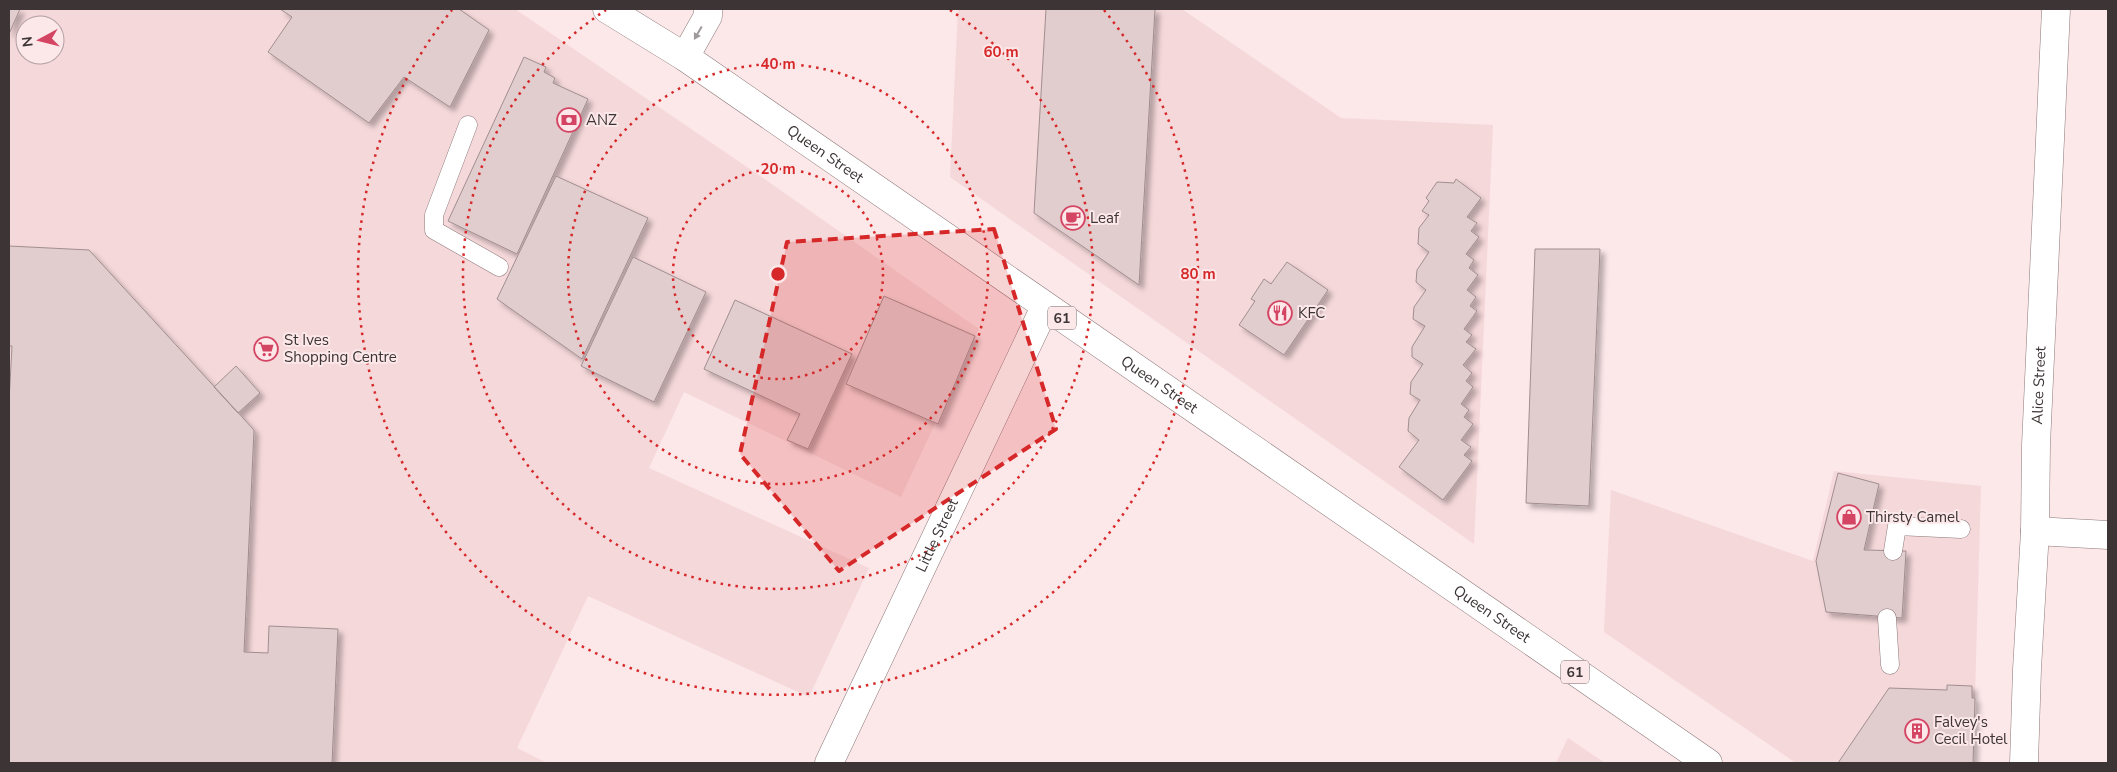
<svg xmlns="http://www.w3.org/2000/svg" width="2117" height="772" font-family="'Nunito Sans',sans-serif">
  <style>
    .built { fill: #f5d8da; fill-rule: evenodd }
    .building { fill: #e1ccce; stroke: #a18e8f; filter: url(#shadow) }
    .lines { fill: none; stroke-linecap: round; stroke-linejoin: round }
    .service-casing { stroke: #8b7879; stroke-width: 19 }
    .minor-casing { stroke: #8b7879; stroke-width: 29 }
    .tertiary-casing { stroke: #8b7879; stroke-width: 29 }
    .primary-casing { stroke: #8b7879; stroke-width: 29 }
    .service { stroke: #fff; stroke-width: 18 }
    .minor { stroke: #fff; stroke-width: 28 }
    .tertiary { stroke: #fff; stroke-width: 28 }
    .primary { stroke: #fff; stroke-width: 28 }
    .oneway { fill: #9e9a9a }
    .marked { fill: #d62828; fill-opacity: 0.2; stroke: #d62828; stroke-width: 4; stroke-dasharray: 10 6; stroke-linejoin: round }
    .ring { fill: none; stroke: #d62828; stroke-width: 2.5; stroke-dasharray: 2.5 5 }
    .labels { text-anchor: middle; dominant-baseline: central; stroke-width: 4; stroke-linejoin: round; paint-order: stroke }
    .shield { fill: #fce7e9; stroke: #766a6b; stroke-width: 1 }
    .shield-label { font-size: 14px; font-weight: bold; fill: #3c3435 }
    .poi-label { font-size: 15px; fill: #3c3435; stroke: #fce7e9; text-anchor: start }
    .street-label { font-size: 15px; fill: #3c3435; stroke: #fce7e9 }
    .centre { fill: #d62828; stroke: #fce7e9; stroke-width: 2.5 }
    .ring-label { font-size: 15px; text-anchor: middle; font-weight: bold; fill: #d62828; stroke: #fce7e9; stroke-width: 4; stroke-linejoin: round; paint-order: stroke }
  </style>
  <defs>
    <filter id="shadow"><feDropShadow dx="4.5" dy="4.5" stdDeviation="2.5" flood-color="#0004"/></filter>
  </defs>
  <rect width="100%" height="100%" fill="#fce7e9"/>
  <path class="built" d="M 9,9 L 515,9 L 763,178 L 979,329 L 901,497 L 684,392 L 649,468 L 869,568 L 809,697 L 588,596 L 517,748 L 547,763 L 9,763 ZM 25,25 L 55,25 L 55,55 L 25,55 Z
    M 958,9 L 1182,9 L 1341,118 L 1493,125 L 1474,544 L 950,177 Z
    M 1834,471 L 1981,486 L 1973,763 L 1796,763 L 1604,632 L 1611,490 L 1813,561 Z
    M 1568,738 L 1605,763 L 1556,763 Z"/>
  <path class="building" d="M 9,9 L 20,9 L 9,34 Z
    M 280,9 L 459,9 L 489,30 L 450,107 L 404,77 L 369,123 L 268,52 L 292,17 Z
    M 1046,9 L 1155,9 L 1139,285 L 1034,213 Z
    M 524,57 L 546,67 L 544,72 L 555,78 L 553,83 L 588,99 L 517,254 L 448,221 Z
    M 556,176 L 648,218 L 582,359 L 497,299 Z
    M 1456,179 L 1481,198 L 1467,217 L 1477,223 L 1471,231 L 1479,237 L 1466,254 L 1474,260 L 1469,268 L 1478,275 L 1467,290 L 1476,297 L 1470,306 L 1477,311 L 1464,329 L 1472,335 L 1466,342 L 1476,349 L 1463,365 L 1472,373 L 1466,381 L 1473,387 L 1461,404 L 1469,410 L 1464,417 L 1473,424 L 1461,440 L 1471,447 L 1464,455 L 1472,461 L 1443,500 L 1399,467 L 1419,440 L 1408,431 L 1409,418 L 1420,400 L 1410,394 L 1411,382 L 1423,364 L 1412,357 L 1412,347 L 1425,326 L 1413,319 L 1414,307 L 1426,290 L 1416,282 L 1417,270 L 1429,252 L 1418,244 L 1419,228 L 1429,215 L 1422,211 L 1429,201 L 1426,198 L 1437,182 L 1454,183 Z
    M 9,246 L 89,250 L 254,430 L 244,652 L 268,653 L 269,626 L 338,629 L 332,763 L 9,763 L 9,402 L 12,346 L 9,346 Z
    M 1535,249 L 1600,249 L 1589,506 L 1526,503 Z
    M 633,257 L 706,292 L 654,402 L 581,366 Z
    M 1287,262 L 1328,290 L 1284,355 L 1239,325 L 1255,301 L 1251,299 L 1264,279 L 1271,284 Z
    M 884,296 L 975,336 L 938,424 L 846,384 Z
    M 735,300 L 852,354 L 808,449 L 787,440 L 800,414 L 704,369 Z
    M 236,366 L 260,393 L 238,413 L 214,387 Z
    M 1838,473 L 1879,484 L 1864,550 L 1906,551 L 1902,618 L 1826,612 L 1816,561 Z
    M 1947,685 L 1972,686 L 1972,698 L 1975,698 L 1973,763 L 1838,763 L 1889,688 L 1947,690 Z"/>
  <g class="lines">
    <g class="service-casing">
      <path id="service" d="M 468,125 L 434,215 L 434,230 L 499,267
        M 1893,551 L 1897,526 L 1961,529
        M 1887,618 L 1890,665"/>
    </g>
    <g class="minor-casing">
      <g id="minor">
        <path d="M 685,57 L 708,16 L 708,9"/>
        <path d="M 2035,531 L 2108,535"/>
        <path id="s1" d="M 829,763 L 1045,307"/>
      </g>
    </g>
    <g class="tertiary-casing">
      <g id="tertiary">
        <path id="s2" d="M 2024,763 L 2027,669 L 2035,531 L 2036,445 L 2056,9"/>
      </g>
    </g>
    <g class="primary-casing">
      <g id="primary">
        <path id="s3" d="M 607,9 L 685,57 L 1708,763"/>
      </g>
    </g>
    <use href="#service" class="service"/>
    <use href="#minor" class="minor"/>
    <use href="#tertiary" class="tertiary"/>
    <use href="#primary" class="primary"/>
  </g>
  <defs><path id="oneway-solid" d="M-6-.8H1V-3.2L6.5 0L1 3.2V.8H-6Z" transform="scale(1.25)"/></defs>
  <use class="oneway" href="#oneway-solid" transform="translate(698 33) rotate(120)"/>
  <path class="marked" d="M 994,229 L 1056,429 L 839,571 L 740,454 L 787,242 Z"/>
  <g class="ring">
    <circle cx="778" cy="274" r="105"/>
    <circle cx="778" cy="274" r="210"/>
    <path d="M950 10A315 315 0 1 1 606 10"/>
    <path d="M1104 10A420 420 0 1 1 452 10"/>
  </g>
  <defs>
    <g id="bank-ring" transform="scale(1.25)"><circle r="9.5" fill="#fce7e9" stroke="#d44463" stroke-width="1.5"/><path d="M-6-4H6V4H-6ZM0-2.3a2.3 2.3 0 1 0 0 4.6a2.3 2.3 0 1 0 0-4.6Z" fill="#d44463"/></g>
    <g id="cafe-ring" transform="scale(1.25)"><circle r="9.5" fill="#fce7e9" stroke="#d44463" stroke-width="1.5"/><path d="M-5.5-4.5H6V0H3Q3 3.5 0 3.5H-2.5Q-5.5 3.5-5.5 0ZM3-3.2v2h1.7v-2ZM-6 4.5H4V6H-6Z" fill="#d44463"/></g>
    <g id="restaurant-ring" transform="scale(1.25)"><circle r="9.5" fill="#fce7e9" stroke="#d44463" stroke-width="1.5"/><path d="M-5-6h1v4h1v-4h1v4h1v-4h1v5L-1.5 .5V6h-2V.5L-5-1ZM5-6V6H3V1.5H1.5Q1.5-4 5-6Z" fill="#d44463"/></g>
    <g id="supermarket-ring" transform="scale(1.25)"><circle r="9.5" fill="#fce7e9" stroke="#d44463" stroke-width="1.5"/><path d="M-6-5.5h2.5l.6 2H6L4.5 2H-2.5L-4.4-4H-6ZM-1.5 3.2a1.3 1.3 0 1 0 .1 0ZM3 3.2a1.3 1.3 0 1 0 .1 0Z" fill="#d44463"/></g>
    <g id="shop-ring" transform="scale(1.25)"><circle r="9.5" fill="#fce7e9" stroke="#d44463" stroke-width="1.5"/><path d="M-5-2.5h2.3a2.7 3.5 0 0 1 5.4 0H5L5.5 6h-11ZM-1.5-2.5h3a1.5 2.3 0 0 0-3 0Z" fill="#d44463"/></g>
    <g id="building-ring" transform="scale(1.25)"><circle r="9.5" fill="#fce7e9" stroke="#d44463" stroke-width="1.5"/><path d="M-4-6H4V6H1V3H-1V6H-4ZM-2.5-4.3h1.7v1.8h-1.7ZM.8-4.3h1.7v1.8H.8ZM-2.5-1h1.7V.8h-1.7ZM.8-1h1.7V.8H.8Z" fill="#d44463"/></g>
  </defs>
  <g fill-rule="evenodd">
    <use href="#bank-ring" x="569" y="120"/>
    <use href="#cafe-ring" x="1073" y="218"/>
    <use href="#restaurant-ring" x="1280" y="313"/>
    <use href="#supermarket-ring" x="266" y="349"/>
    <use href="#shop-ring" x="1849" y="517"/>
    <use href="#building-ring" x="1917" y="731"/>
  </g>
  <g class="labels">
    <g class="shield">
      <rect x="1048" y="306.5" width="28" height="23" rx="4"/>
      <rect x="1561" y="660.5" width="28" height="23" rx="4"/>
    </g>
    <g class="shield-label">
      <text x="1062" y="318">61</text>
      <text x="1575" y="672">61</text>
    </g>
    <g class="poi-label">
      <text x="586" y="120">ANZ</text>
      <text x="1090" y="218">Leaf</text>
      <text x="1298" y="313">KFC</text>
      <text x="284" y="340">St Ives<tspan x="284" dy="17">Shopping Centre</tspan></text>
      <text x="1866" y="517">Thirsty Camel</text>
      <text x="1934" y="722">Falvey's<tspan x="1934" dy="17">Cecil Hotel</tspan></text>
    </g>
    <g class="street-label">
      <text stroke="none"><textPath href="#s3" startOffset="262">Queen Street</textPath></text>
      <text stroke="none"><textPath href="#s3" startOffset="668">Queen Street</textPath></text>
      <text stroke="none"><textPath href="#s2" startOffset="378">Alice Street</textPath></text>
      <text stroke="none"><textPath href="#s1" startOffset="252">Little Street</textPath></text>
      <text stroke="none"><textPath href="#s3" startOffset="1072">Queen Street</textPath></text>
    </g>
  </g>
  <circle cx="778" cy="274" r="8" class="centre"/>
  <g class="ring-label">
    <text x="1001" y="57">60 m</text>
    <text x="778" y="69">40 m</text>
    <text x="778" y="174">20 m</text>
    <text x="1198" y="279">80 m</text>
  </g>
  <rect width="2117" height="772" fill="none" stroke="#3c3435" stroke-width="20"/>
  <g transform="translate(40 40) rotate(263)"><circle r="24" fill="#fce7e9" stroke="#af9fa1"/>
  <path d="M0-4L9 19L0 12L-9 19Z" fill="#d44463"/>
  <text y="-8" font-size="14" font-weight="bold" text-anchor="middle" fill="#3c3435">N</text>
  </g>
</svg>
